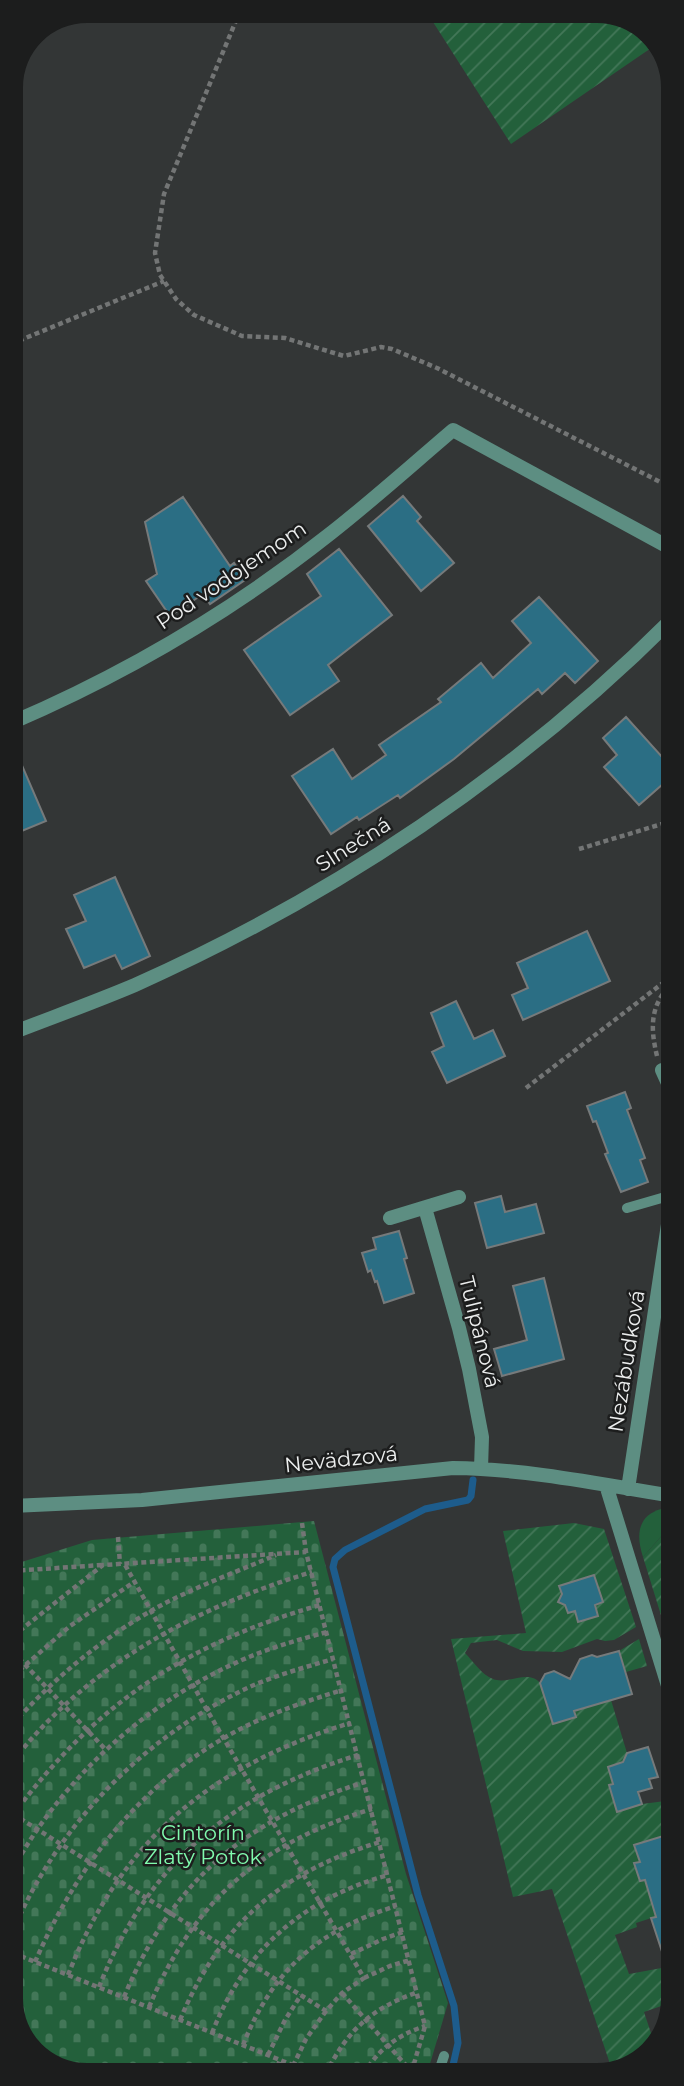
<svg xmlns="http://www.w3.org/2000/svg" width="684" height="2086" font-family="Montserrat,sans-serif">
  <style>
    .grass { fill: #23603b }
    .cemetery { fill: url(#cemetery-stones) }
    .garden { fill: url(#garden-furrows) }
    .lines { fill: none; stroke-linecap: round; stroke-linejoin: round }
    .stream { stroke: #1d5c8c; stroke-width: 7 }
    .building { fill: #2b6e84; stroke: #767a7b; stroke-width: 2 }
    .path { stroke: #737575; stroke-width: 4.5; stroke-dasharray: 5 3.5; stroke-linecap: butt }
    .service { stroke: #5d8e82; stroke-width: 10 }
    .minor { stroke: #5d8e82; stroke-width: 14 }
    .labels { text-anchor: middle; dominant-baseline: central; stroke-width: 5; stroke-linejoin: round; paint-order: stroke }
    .street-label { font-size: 21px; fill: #eceeee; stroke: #1c1d1d }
    .park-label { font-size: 21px; fill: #80fbae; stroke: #1c1d1d }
  </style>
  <defs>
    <pattern id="cemetery-stones" width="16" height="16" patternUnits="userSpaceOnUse" patternTransform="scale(1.75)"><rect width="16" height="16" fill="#23603b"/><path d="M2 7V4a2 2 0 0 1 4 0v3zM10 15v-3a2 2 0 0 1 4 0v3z" fill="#437758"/></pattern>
    <pattern id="garden-furrows" width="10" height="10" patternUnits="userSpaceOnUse" patternTransform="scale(1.75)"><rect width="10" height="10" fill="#23603b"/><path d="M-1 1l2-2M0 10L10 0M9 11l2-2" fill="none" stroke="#437758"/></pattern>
  </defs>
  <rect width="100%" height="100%" fill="#333636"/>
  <path class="grass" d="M 661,1509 L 673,1509 L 673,1523 L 643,1557 C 636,1536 637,1516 661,1509 Z"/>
  <path class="cemetery" d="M 314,1521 L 406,1874 L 448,2003 L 427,2074 L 81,2075 L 37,2057 L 13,2019 L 12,1565 L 92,1540 Z"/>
  <path class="garden" d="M 426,11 L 603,11 L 647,29 L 657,44 L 511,144 Z
    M 574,1523 L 604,1529 L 636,1627 L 614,1640 L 605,1641 L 597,1639 L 562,1652 L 523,1651 L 497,1640 L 471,1643 L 465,1653 C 473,1661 482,1675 493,1679 C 508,1685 528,1669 540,1683 C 546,1690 550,1714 554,1724 L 576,1717 L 574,1711 L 611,1700 L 627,1753 L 623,1762 L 608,1767 L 613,1784 L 642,1804 L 673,1800 L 673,1833 L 635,1845 L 640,1862 L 635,1864 L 640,1881 L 645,1880 L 649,1891 L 673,1883 L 673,1911 L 636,1923 L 637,1927 L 615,1935 L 629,1974 L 667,1967 L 673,1997 L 670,2003 L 644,2012 L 652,2036 L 637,2060 L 617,2073 L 613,2073 L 552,1889 L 513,1897 L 451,1639 L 526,1633 L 503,1531 Z
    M 673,1523 L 673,1654 L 643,1557 Z
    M 639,1639 L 647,1666 L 626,1672 L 619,1651 Z"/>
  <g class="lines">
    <path class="stream" d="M 451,2074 L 458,2043 L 454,2006 L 418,1895 L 333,1567 L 335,1559 L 345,1550 L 425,1509 L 468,1500 L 471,1496 L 473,1480"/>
  </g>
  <path class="building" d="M 403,496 L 421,517 L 417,521 L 454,563 L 421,591 L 368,526 Z
    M 183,497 L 230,566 L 234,563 L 245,580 L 210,604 L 203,594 L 170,616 L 146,581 L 157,574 L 145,522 Z
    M 339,549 L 392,615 L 328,665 L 339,681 L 290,715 L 244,650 L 321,596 L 307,574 Z
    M 539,597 L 598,661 L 575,683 L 565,673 L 542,694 L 538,689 L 454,759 L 400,798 L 398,795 L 359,820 L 357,817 L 331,834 L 292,776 L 333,749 L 352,779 L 386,755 L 379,745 L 441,702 L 438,699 L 481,663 L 493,678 L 531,643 L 512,621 Z
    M 626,717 L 672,768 L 672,776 L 639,805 L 604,767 L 617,755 L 603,738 Z
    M 11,740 L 46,821 L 12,835 Z
    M 115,877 L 150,956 L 122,969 L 115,955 L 84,968 L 66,929 L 86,921 L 74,895 Z
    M 587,931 L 610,981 L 523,1020 L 512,995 L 528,988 L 517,963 Z
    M 456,1001 L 474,1039 L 493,1030 L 505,1056 L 447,1083 L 432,1052 L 444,1046 L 431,1013 Z
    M 625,1092 L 631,1108 L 627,1110 L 645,1158 L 640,1160 L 648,1182 L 621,1192 L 605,1154 L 608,1153 L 596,1121 L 593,1122 L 587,1106 Z
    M 501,1196 L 505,1212 L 536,1204 L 544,1233 L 487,1248 L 475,1203 Z
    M 399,1231 L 407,1258 L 404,1259 L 414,1293 L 384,1303 L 377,1281 L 375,1282 L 371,1270 L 368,1272 L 362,1253 L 376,1249 L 373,1238 Z
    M 544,1278 L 564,1359 L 502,1376 L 494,1349 L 527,1340 L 513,1286 Z
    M 594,1575 L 603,1602 L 595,1605 L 598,1616 L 578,1622 L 575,1611 L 568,1613 L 565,1605 L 558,1602 L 562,1594 L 559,1586 Z
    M 619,1651 L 632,1694 L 574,1711 L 576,1717 L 553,1724 L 540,1683 L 545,1674 L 554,1671 L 570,1679 L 580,1659 L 592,1655 L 597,1657 Z
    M 648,1747 L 658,1777 L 649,1779 L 652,1788 L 638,1792 L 642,1804 L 617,1812 L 609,1785 L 613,1784 L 608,1767 L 623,1762 L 627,1753 Z
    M 673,1833 L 673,1976 L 670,1976 L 651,1918 L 656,1917 L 645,1880 L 640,1881 L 634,1863 L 640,1862 L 634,1845 Z"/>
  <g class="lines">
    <path class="path" d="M 240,11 L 164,194 L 155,253 L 160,275 L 176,299 L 194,315 L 242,336 L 285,338 L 344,356 L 381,347 L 392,349 L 437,368 L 672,488
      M 11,344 L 164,281
      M 579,849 L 672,821
      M 657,1056 C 650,1027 650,1005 672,983
      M 526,1088 L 672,976
      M 302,1523 L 306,1552
      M 118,1537 L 120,1564
      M 12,1571 L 102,1565
      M 13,1636 L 103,1565 L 306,1552 L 425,2026 L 411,2074
      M 13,1652 L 106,1750
      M 13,1676 L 70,1626 L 134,1582
      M 13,1724 C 52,1680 98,1642 149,1612 C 189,1589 234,1573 276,1555
      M 13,1761 C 88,1665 196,1607 312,1572
      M 13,1814 L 326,2011 L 342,1993 L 364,1978 L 207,1710 L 124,1563
      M 13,1815 C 95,1704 187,1643 320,1605
      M 13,1869 C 61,1781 140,1708 231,1665 C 262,1650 294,1641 327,1632
      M 13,1931 C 57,1826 141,1740 243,1690 C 272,1676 303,1668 333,1659
      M 13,1953 L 315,2074
      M 351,1954 L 383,1939 L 403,1932
      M 35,1962 C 75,1870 136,1789 224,1738 C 261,1716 301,1703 342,1690
      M 68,1975 C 122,1838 212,1766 350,1723
      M 364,1978 L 390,1966 L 410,1960
      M 99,1987 C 148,1863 232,1794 358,1755
      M 342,1993 L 411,2071
      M 124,1997 C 172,1881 246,1819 365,1782
      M 149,2007 C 194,1900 261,1843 372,1809
      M 180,2020 C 220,1924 281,1872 380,1842
      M 212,2033 C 245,1949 303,1899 388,1875
      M 243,2045 C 273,1969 319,1930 396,1906
      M 268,2055 L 285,2020 L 301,1995
      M 293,2066 L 306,2039 L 326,2011
      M 274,2074 L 280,2060
      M 326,2074 C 347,2030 372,2008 418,1992
      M 364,2074 C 378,2049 398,2035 425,2026"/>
    <path class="service" d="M 627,1208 L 672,1195
      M 438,2074 L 444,2056"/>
    <path class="minor" d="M 11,723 C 125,674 234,610 331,533 C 373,500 413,464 453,430 L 672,549
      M 12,1033 C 53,1017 95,1002 135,985 C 334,896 518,773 672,619
      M 662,1070 L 672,1092
      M 425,1208 L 459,1328 L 469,1369 L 482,1437 L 481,1469
      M 390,1218 L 459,1197
      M 606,1485 L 673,1702
      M 628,1489 L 672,1198
      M 12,1506 L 142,1500 L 453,1468 C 527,1469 600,1484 673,1496"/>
  </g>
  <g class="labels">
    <g class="street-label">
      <text transform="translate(231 575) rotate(-34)">Pod vodojemom</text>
      <text transform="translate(353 844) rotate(-32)">Slnečná</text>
      <text transform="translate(480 1332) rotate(76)">Tulipánová</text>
      <text transform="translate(626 1361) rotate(-81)">Nezábudková</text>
      <text transform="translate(341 1459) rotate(-6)">Nevädzová</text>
    </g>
    <g class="park-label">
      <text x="203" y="1832">Cintorín<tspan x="203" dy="24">Zlatý Potok</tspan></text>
    </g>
  </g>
  <path d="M0 0H684V2086H0ZM87 23H597A64 64 0 0 1 661 87V1999A64 64 0 0 1 597 2063H87A64 64 0 0 1 23 1999V87A64 64 0 0 1 87 23Z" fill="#1c1d1d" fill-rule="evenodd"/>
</svg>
